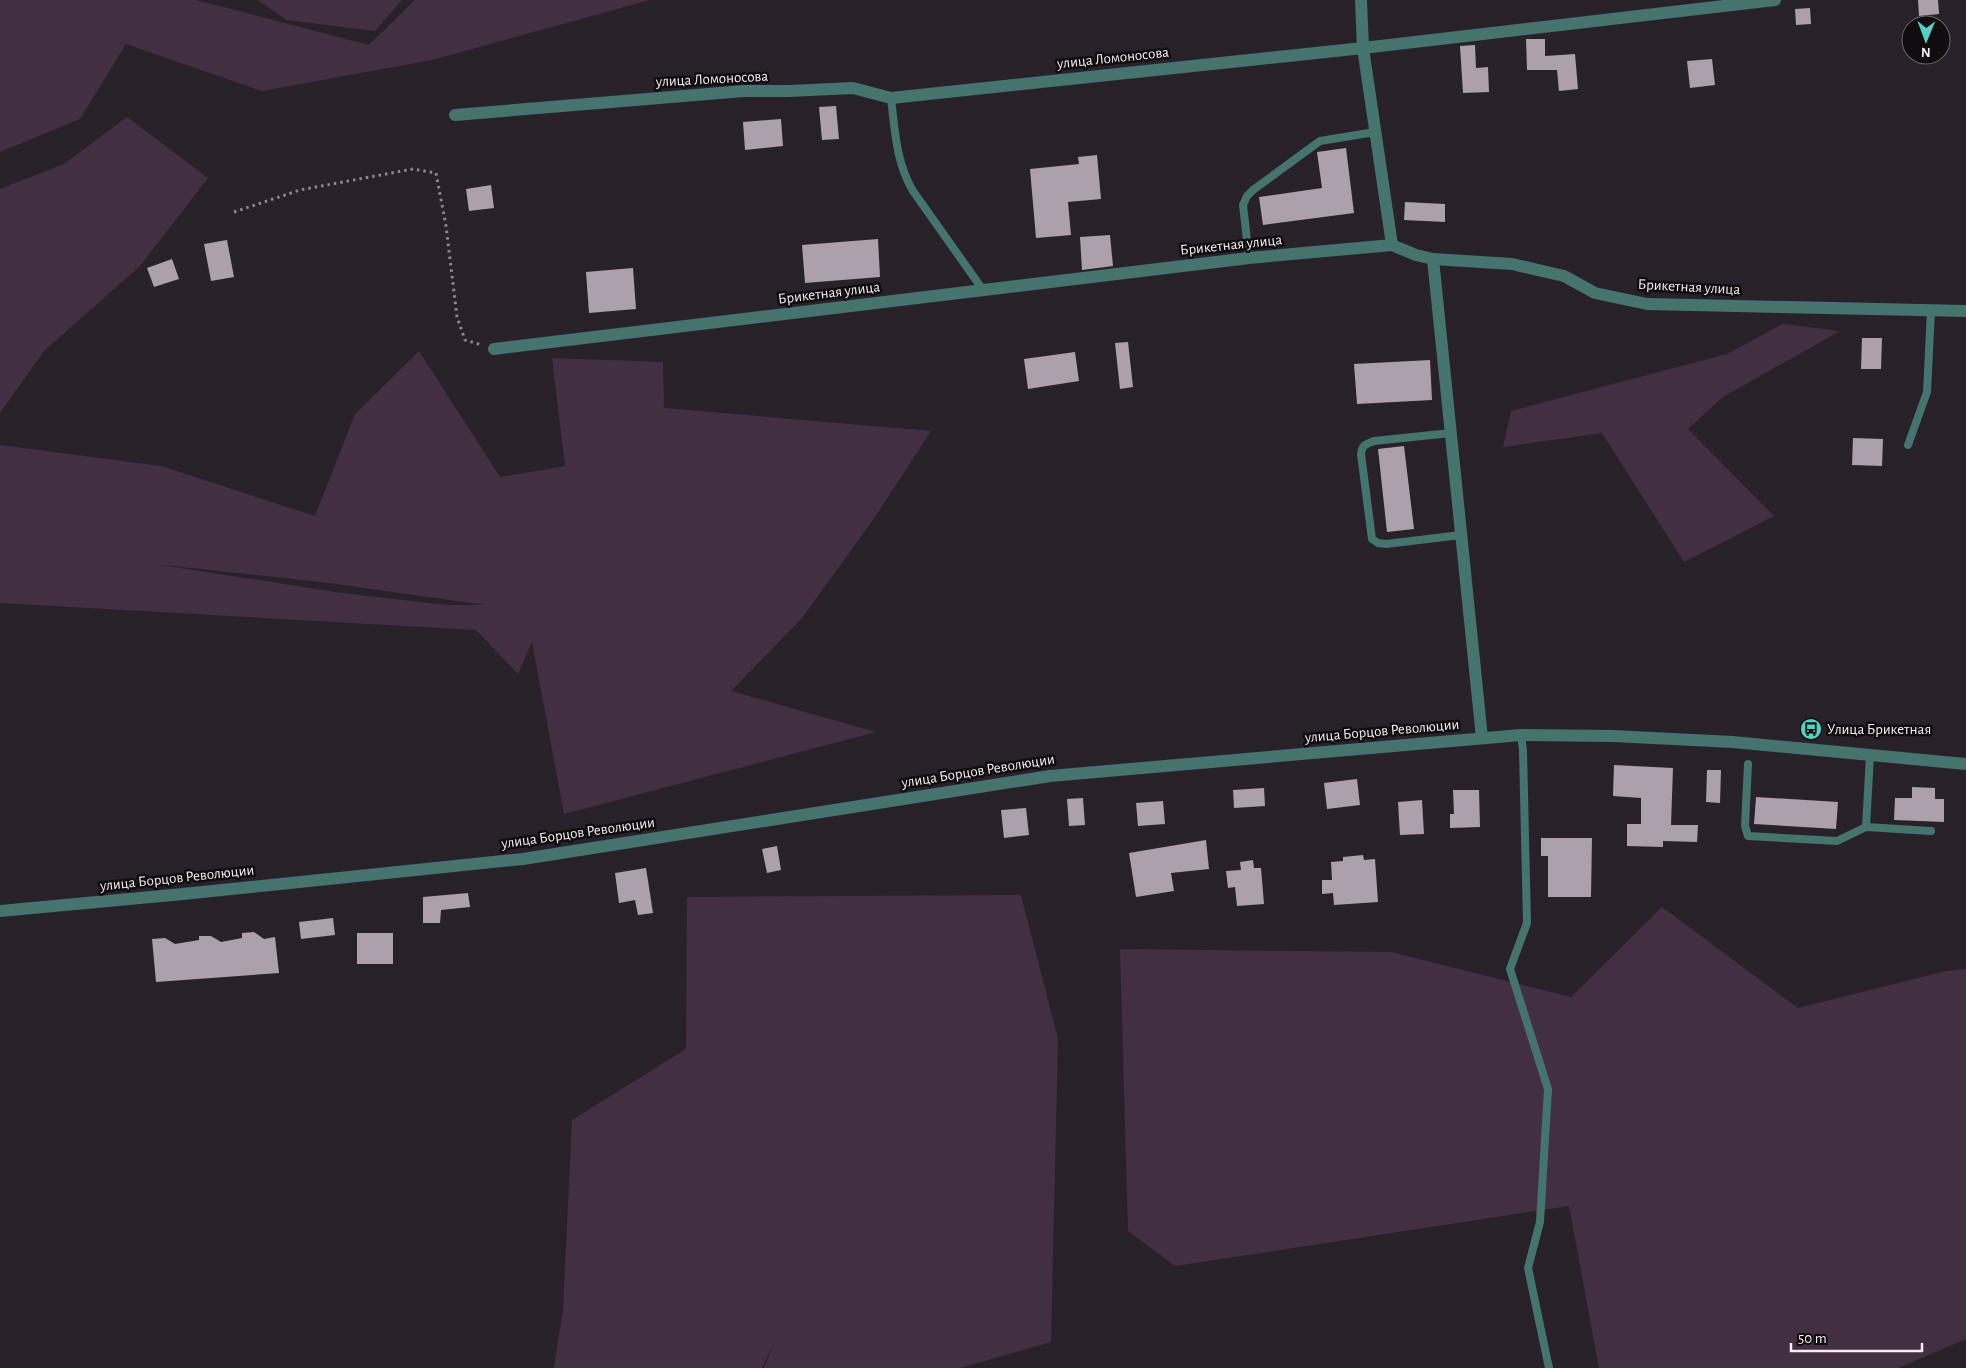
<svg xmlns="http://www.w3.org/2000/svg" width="1966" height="1368" font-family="'Alegreya Sans',sans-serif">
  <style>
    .green { fill: #422f42; fill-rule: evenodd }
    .building { fill: #aba0ab }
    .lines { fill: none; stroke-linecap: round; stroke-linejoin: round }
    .path { stroke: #8e878e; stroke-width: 3; stroke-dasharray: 2.5 4; stroke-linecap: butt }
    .lane { stroke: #45736e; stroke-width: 8 }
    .street { stroke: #45736e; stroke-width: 12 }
    .labels { text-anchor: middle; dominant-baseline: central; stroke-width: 5; stroke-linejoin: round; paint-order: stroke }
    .street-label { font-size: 15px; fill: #f4eef4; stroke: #100c10 }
    .poi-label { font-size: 15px; fill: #f4eef4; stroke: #100c10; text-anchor: start }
  </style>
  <rect width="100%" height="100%" fill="#292129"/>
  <path class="green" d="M 0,0 L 196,0 L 369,45 L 415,0 L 650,0 L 432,60 L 262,91 L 126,44 L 80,119 L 0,152 Z
    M 258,0 L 402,0 L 375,31 L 286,20 Z
    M 127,117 L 208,178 L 140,266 L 44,351 L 0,413 L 0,189 L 64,164 Z
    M 1783,324 L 1840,331 L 1723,397 L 1688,429 L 1774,516 L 1684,562 L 1602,433 L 1503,447 L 1511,411 L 1727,354 Z
    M 419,351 L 500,477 L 565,466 L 552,358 L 663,362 L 664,408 L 931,431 L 873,520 L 802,618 L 731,691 L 876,732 L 564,814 L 532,642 L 518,674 L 476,630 L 0,603 L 0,445 L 161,466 L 315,516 L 355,414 ZM 155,564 L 322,582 L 485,605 L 447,605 L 342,593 Z
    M 1021,895 L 1058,1039 L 1051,1342 L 960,1368 L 764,1368 L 774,1343 L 762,1368 L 554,1368 L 563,1310 L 572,1120 L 686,1049 L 687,897 Z
    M 1662,907 L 1798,1008 L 1946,971 L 1966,969 L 1966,1339 L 1898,1368 L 1599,1368 L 1569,1206 L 1175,1266 L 1128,1231 L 1120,949 L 1391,952 L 1571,997 Z"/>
  <path class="building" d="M 1918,0 L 1938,0 L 1939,14 L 1919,16 Z
    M 1810,8 L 1811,24 L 1796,25 L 1795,9 Z
    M 1526,39 L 1545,39 L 1545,56 L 1575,54 L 1578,89 L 1559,91 L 1557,70 L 1527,70 Z
    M 1475,45 L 1476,68 L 1488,67 L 1489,92 L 1463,93 L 1460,46 Z
    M 1712,59 L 1715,85 L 1690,88 L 1687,61 Z
    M 836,106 L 839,139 L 822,140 L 819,107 Z
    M 781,119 L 783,146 L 745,150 L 743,122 Z
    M 1346,148 L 1354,213 L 1263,225 L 1259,197 L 1322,188 L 1317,152 Z
    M 1097,155 L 1101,199 L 1068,202 L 1071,235 L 1036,238 L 1030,169 L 1079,164 L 1078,157 Z
    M 491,185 L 494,208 L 469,211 L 466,189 Z
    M 1405,202 L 1445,204 L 1445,222 L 1404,220 Z
    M 1110,235 L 1113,266 L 1082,270 L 1080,237 Z
    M 878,239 L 880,277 L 805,283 L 802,245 Z
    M 227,240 L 234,277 L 211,281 L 204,244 Z
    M 172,259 L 179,279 L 154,287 L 147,268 Z
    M 633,268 L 636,309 L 589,313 L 586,272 Z
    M 1862,338 L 1882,338 L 1881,369 L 1861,369 Z
    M 1128,342 L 1133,387 L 1120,389 L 1115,343 Z
    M 1075,352 L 1079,381 L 1028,389 L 1024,359 Z
    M 1430,360 L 1432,400 L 1357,404 L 1354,364 Z
    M 1853,438 L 1883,439 L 1882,466 L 1852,465 Z
    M 1404,446 L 1414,529 L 1387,532 L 1378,449 Z
    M 1614,765 L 1673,768 L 1671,825 L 1698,825 L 1697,842 L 1663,841 L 1663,847 L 1627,846 L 1627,824 L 1641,824 L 1641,798 L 1613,796 Z
    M 1707,770 L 1721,770 L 1720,803 L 1706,802 Z
    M 1357,779 L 1360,805 L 1327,809 L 1324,783 Z
    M 1912,787 L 1935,788 L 1935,799 L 1944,799 L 1944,822 L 1894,820 L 1895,798 L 1912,798 Z
    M 1264,788 L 1265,806 L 1234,808 L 1233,790 Z
    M 1453,790 L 1479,790 L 1480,827 L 1450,828 L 1450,814 L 1454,814 Z
    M 1756,797 L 1838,802 L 1836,829 L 1754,824 Z
    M 1083,798 L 1085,825 L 1069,826 L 1067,799 Z
    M 1422,800 L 1424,834 L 1400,835 L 1398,802 Z
    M 1163,801 L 1165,824 L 1138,826 L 1136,803 Z
    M 1026,808 L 1029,835 L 1004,838 L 1001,810 Z
    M 1541,838 L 1592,838 L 1591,897 L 1548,897 L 1548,856 L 1541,856 Z
    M 1206,840 L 1209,869 L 1171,873 L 1174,891 L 1136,897 L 1129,853 Z
    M 777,846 L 781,870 L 767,873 L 762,849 Z
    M 1363,855 L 1364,860 L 1375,859 L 1378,902 L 1334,905 L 1333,893 L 1322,894 L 1322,880 L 1332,880 L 1331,862 L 1343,861 L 1343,857 Z
    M 1253,860 L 1254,868 L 1261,868 L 1264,904 L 1237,906 L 1235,887 L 1228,888 L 1226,871 L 1241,870 L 1240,862 Z
    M 646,868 L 653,913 L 638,915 L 635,900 L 619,903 L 615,873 Z
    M 468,893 L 470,907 L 441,910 L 440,923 L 423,923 L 423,897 Z
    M 333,918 L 335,935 L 301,939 L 299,922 Z
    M 254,932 L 264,939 L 275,937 L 279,973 L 156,982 L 152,939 L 165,938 L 175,944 L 199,940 L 199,936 L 211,936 L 221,942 L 242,938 L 242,933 Z
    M 357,933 L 393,933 L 393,964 L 357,964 Z"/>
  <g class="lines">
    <path class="path" d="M 234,212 L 300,190 L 413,169 L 436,173 L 446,226 L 457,317 L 465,340 L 482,345"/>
    <path class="lane" d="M 891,98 C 895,131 896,162 913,191 L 983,290
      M 1249,258 L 1243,205 L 1247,196 L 1253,190 L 1320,141 L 1375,132
      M 1451,433 L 1374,441 C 1366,444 1362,445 1361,454 L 1372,539 L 1378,543 L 1386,544 L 1461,535
      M 1908,445 L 1927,392 L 1931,310
      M 1521,735 L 1523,750 L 1527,923 L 1510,969 L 1548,1089 L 1540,1222 L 1528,1268 L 1549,1368
      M 1748,764 L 1745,826 L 1748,836 L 1837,841 L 1866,827 L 1870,755
      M 1866,827 L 1931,831"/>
    <path class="street" d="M 1361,0 L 1363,48 L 1392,245
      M 455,115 L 744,91 L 789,91 L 853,88 L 891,98 L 1363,48 L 1775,0
      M 1433,259 L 1482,738
      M 494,349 L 1249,258 L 1392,245 L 1416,255 L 1433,259 L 1512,264 L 1564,276 L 1595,293 L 1647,304 L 1966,311
      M 0,911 L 183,894 L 523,859 L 1050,776 L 1521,735 L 1613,736 L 1733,742 L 1966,764"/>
  </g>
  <defs>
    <g id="bus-disc" transform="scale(1.125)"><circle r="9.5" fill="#57cec2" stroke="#100c10"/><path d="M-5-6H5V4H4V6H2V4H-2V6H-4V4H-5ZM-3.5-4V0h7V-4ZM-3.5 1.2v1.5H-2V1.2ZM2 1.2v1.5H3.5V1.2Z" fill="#111"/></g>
  </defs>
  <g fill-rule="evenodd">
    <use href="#bus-disc" x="1811" y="729"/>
  </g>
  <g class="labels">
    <g class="street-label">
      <text transform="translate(1113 58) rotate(-6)">улица Ломоносова</text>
      <text transform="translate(712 79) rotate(-3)">улица Ломоносова</text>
      <text transform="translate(1231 245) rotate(-6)">Брикетная улица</text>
      <text transform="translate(1689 287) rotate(3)">Брикетная улица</text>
      <text transform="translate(829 293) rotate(-7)">Брикетная улица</text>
      <text transform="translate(1382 731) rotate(-5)">улица Борцов Революции</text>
      <text transform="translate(978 771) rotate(-9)">улица Борцов Революции</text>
      <text transform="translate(578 833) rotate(-8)">улица Борцов Революции</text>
      <text transform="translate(177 878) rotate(-6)">улица Борцов Революции</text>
    </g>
    <g class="poi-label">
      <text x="1827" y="729">Улица Брикетная</text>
    </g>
  </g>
  <g transform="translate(1926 40) rotate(181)"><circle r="24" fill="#100c10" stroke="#6b666b"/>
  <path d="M0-4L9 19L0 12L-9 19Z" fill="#57cec2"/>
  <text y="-8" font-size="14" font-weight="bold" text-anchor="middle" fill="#f4eef4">N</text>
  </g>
  <path d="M1791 1343v8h131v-8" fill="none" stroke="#f4eef4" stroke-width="2.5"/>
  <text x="1798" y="1343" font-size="15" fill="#f4eef4" stroke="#100c10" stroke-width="4" paint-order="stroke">50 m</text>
</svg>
